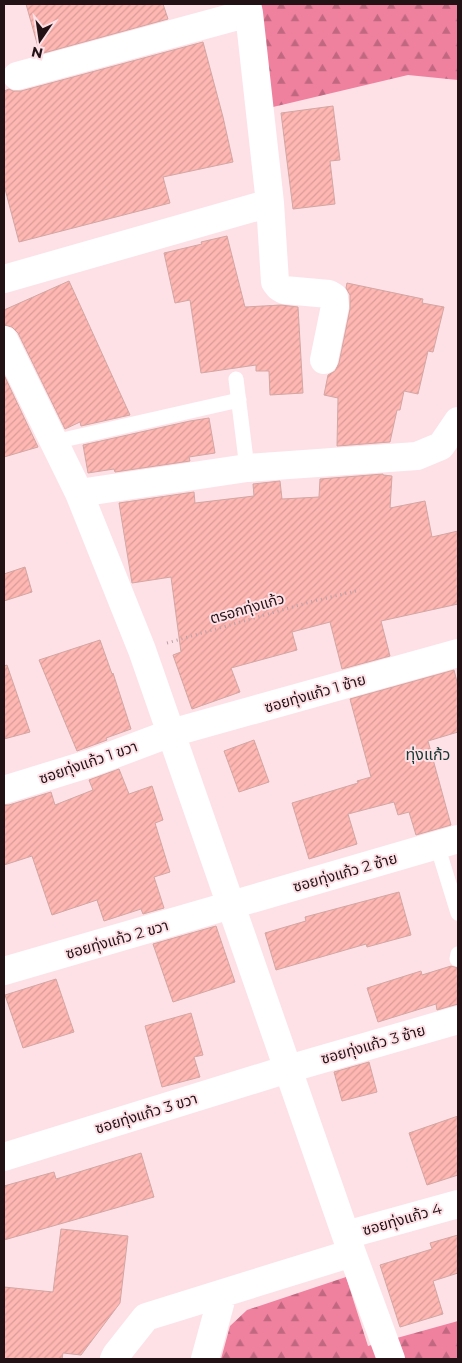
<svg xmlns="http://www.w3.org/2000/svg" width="462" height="1363" font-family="Montserrat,'Noto Sans Thai',sans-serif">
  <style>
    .forest { fill: url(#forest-firs) }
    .building { fill: url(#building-hatch); stroke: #d4a6a2 }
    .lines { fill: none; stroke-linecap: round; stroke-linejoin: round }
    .path { stroke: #b9a0a6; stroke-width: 3; stroke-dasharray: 1 4; stroke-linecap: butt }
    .service { stroke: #fff; stroke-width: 15 }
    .minor { stroke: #fff; stroke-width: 28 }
    .labels { text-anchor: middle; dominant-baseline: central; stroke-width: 4; stroke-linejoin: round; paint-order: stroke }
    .street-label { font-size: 15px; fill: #221216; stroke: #fee1e7 }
    .neighbourhood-label { font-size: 16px; fill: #173934; stroke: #fee1e7 }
  </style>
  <defs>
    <pattern id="forest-firs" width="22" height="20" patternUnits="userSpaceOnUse" patternTransform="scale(1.25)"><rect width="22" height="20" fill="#ef819f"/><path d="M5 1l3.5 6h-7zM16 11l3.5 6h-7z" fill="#c16881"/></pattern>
    <pattern id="building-hatch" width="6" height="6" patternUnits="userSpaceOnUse" patternTransform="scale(1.25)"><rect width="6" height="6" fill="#feb7b2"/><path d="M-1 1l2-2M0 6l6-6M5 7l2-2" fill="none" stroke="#d99c98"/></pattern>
  </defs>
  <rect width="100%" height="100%" fill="#fee1e7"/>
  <path class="forest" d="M 258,4 L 458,4 L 458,80 L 408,75 L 273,107 Z
    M 346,1277 L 368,1346 L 458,1321 L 458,1359 L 221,1359 L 230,1326 L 247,1310 Z"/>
  <path class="building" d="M 26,4 L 163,4 L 168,19 L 40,54 Z
    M 203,42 L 223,117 L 233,162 L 163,177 L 170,203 L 19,242 L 4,185 L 4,91 L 9,89 L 13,91 L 21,91 Z
    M 333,106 L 340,160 L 330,161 L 335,204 L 293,209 L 281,113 Z
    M 227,236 L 245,307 L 281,305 L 298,307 L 303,393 L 270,395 L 269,371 L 256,371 L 256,365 L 201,373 L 190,300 L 175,303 L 164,253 L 202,244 L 201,242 Z
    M 69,281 L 130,415 L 81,426 L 80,422 L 65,429 L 18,333 L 12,327 L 4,325 L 4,310 Z
    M 347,283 L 423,299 L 422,303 L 444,307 L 433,352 L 428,351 L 418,394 L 404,391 L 400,410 L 397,410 L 390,442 L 337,446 L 338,398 L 324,395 L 328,375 L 335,371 L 339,363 L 350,309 L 350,295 L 346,288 Z
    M 4,375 L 38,447 L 4,457 Z
    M 209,418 L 215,453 L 189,457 L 190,461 L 115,472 L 114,469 L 88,473 L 83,445 L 190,421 Z
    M 383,474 L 383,475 L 392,476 L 390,508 L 425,501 L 432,537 L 458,531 L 458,604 L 381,621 L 390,656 L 342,669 L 330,622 L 292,632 L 297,650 L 231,668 L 240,692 L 192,709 L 173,655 L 181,652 L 171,577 L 132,583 L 119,503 L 194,492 L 195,503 L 254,496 L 253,484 L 280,481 L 282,499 L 319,497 L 320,479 Z
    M 25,567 L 32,592 L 4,601 L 4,574 Z
    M 100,640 L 112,674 L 113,673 L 131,729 L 106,738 L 107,740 L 77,751 L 39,660 Z
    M 7,665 L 30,732 L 4,739 L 4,666 Z
    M 454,670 L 458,686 L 458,732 L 428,741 L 451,825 L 416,835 L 409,812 L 398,815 L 394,802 L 348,814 L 357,844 L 309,859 L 292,803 L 358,783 L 357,781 L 371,777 L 350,699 Z
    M 254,740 L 269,782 L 239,792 L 224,751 Z
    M 119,769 L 129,794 L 152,786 L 163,820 L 155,823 L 170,872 L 154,877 L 164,908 L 143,914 L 141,909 L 104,921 L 97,900 L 52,915 L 32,856 L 4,865 L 4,805 L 9,805 L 51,792 L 55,805 L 93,790 L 89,780 Z
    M 399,892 L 411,935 L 367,947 L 366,944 L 276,970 L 265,933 L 306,921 L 305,917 Z
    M 216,926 L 235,982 L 173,1002 L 153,944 Z
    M 451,966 L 458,968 L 458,1004 L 437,1010 L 436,1004 L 378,1022 L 367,988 L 421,971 L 422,975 Z
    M 56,979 L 74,1032 L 23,1048 L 5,995 Z
    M 191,1013 L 203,1055 L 194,1057 L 200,1077 L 162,1087 L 145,1026 Z
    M 369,1062 L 377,1092 L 342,1101 L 334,1072 Z
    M 458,1116 L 458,1175 L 427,1185 L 409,1133 Z
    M 141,1153 L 154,1197 L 4,1240 L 4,1186 L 54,1172 L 56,1179 Z
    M 61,1229 L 128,1236 L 120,1303 L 81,1355 L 63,1353 L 62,1359 L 4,1359 L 4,1287 L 53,1292 Z
    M 458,1235 L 458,1273 L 433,1281 L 443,1314 L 400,1327 L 380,1265 L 432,1249 L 430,1243 Z"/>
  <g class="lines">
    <path class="path" d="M 167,643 L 310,602 L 360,590"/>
    <path class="service" d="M 236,379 L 247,468
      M 54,442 L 239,400
      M 437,845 L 458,913
      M 457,959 L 458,954"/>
    <path class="minor" d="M 247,4 L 249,13 L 270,203 L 275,282 L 279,287 L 284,290 L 329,294 L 334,297 L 335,306 L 324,360
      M 17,76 L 249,13
      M 4,279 L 270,203
      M 4,340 L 79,493 L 142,650 L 352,1253 L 391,1359
      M 79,493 L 247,468 L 417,456 L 441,446 L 458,421
      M 4,790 L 91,763 L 171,733 L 458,653
      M 4,971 L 458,839
      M 4,1157 L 288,1069 L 458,1020
      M 346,1235 L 458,1204
      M 114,1359 L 116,1355 L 146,1317 L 352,1253
      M 205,1359 L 223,1293"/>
  </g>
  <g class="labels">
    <g class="street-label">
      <text transform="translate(247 608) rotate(-16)">ตรอกทุ่งแก้ว</text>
      <text transform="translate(315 693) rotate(-16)">ซอยทุ่งแก้ว 1 ซ้าย</text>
      <text transform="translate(88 762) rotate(-19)">ซอยทุ่งแก้ว 1 ขวา</text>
      <text transform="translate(345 872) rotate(-16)">ซอยทุ่งแก้ว 2 ซ้าย</text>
      <text transform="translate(117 939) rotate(-16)">ซอยทุ่งแก้ว 2 ขวา</text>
      <text transform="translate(373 1044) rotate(-16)">ซอยทุ่งแก้ว 3 ซ้าย</text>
      <text transform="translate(146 1113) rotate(-17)">ซอยทุ่งแก้ว 3 ขวา</text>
      <text transform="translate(402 1219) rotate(-16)">ซอยทุ่งแก้ว 4</text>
    </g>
    <g class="neighbourhood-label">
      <text x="428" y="754">ทุ่งแก้ว</text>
    </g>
  </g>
  <rect width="462" height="1363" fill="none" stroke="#221216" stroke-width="10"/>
  <g transform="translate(40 40) rotate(193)" stroke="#fee1e7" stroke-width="4" paint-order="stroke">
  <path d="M0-4L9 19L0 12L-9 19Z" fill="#221216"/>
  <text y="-8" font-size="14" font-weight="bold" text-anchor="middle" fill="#221216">N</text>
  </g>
</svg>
